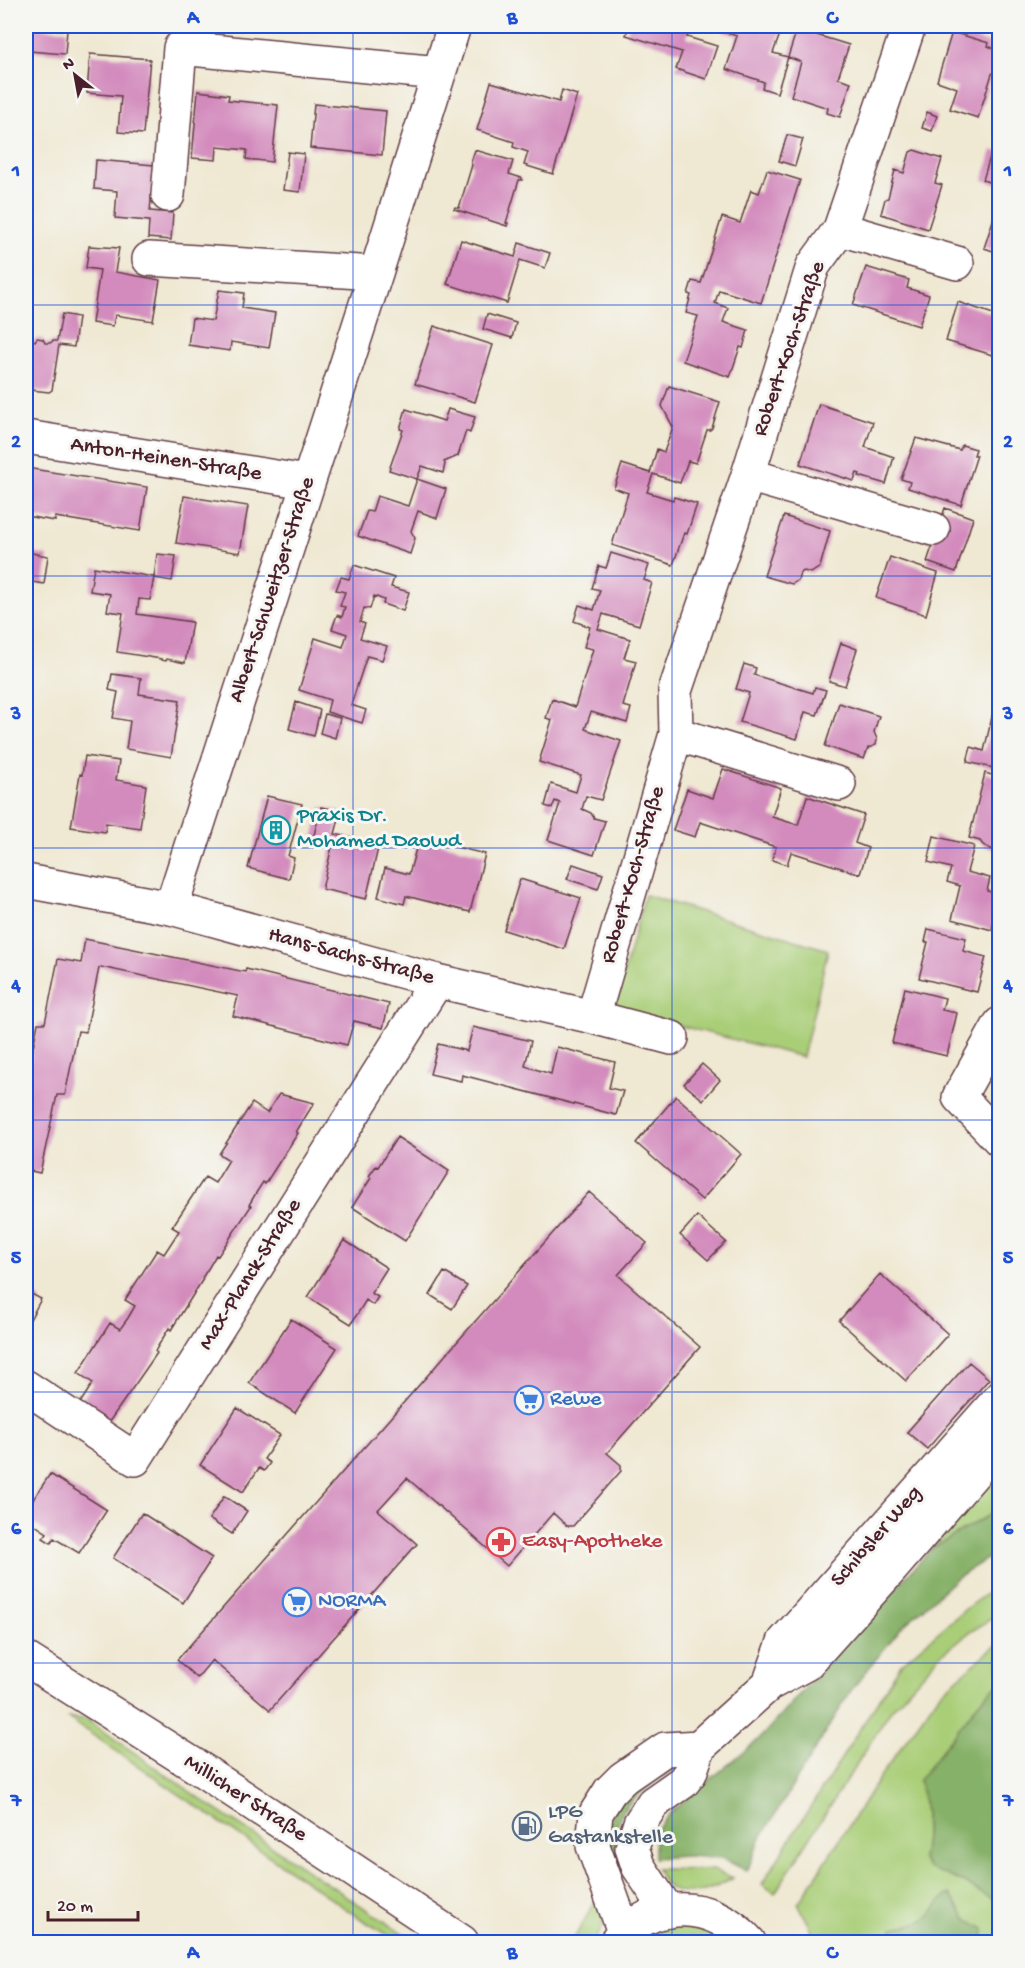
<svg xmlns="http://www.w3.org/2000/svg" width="1025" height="1968" font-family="'Gochi Hand',sans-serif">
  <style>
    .green { fill: #a9ce77; stroke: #7a7651; stroke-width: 1.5 }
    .forest { fill: #86b168; stroke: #68684a; stroke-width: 1.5 }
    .building { fill: #d38bbd }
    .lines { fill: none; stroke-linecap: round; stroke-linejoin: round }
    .minor-casing { stroke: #633d44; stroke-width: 36 }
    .secondary-casing { stroke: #633d44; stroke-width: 36 }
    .minor { stroke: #fff; stroke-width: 33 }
    .secondary { stroke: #fff; stroke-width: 33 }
    .grid { fill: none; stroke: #1d4ed8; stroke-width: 1.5; stroke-opacity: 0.55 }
    .labels { text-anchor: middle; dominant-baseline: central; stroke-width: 6; stroke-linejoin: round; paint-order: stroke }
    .street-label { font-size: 22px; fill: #4a1f2b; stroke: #f6f6f2 }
    .culture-label { font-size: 22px; fill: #0d838f; stroke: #f6f6f2; text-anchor: start }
    .shop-label { font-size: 22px; fill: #366cbe; stroke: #f6f6f2; text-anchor: start }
    .health-label { font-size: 22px; fill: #be3a42; stroke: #f6f6f2; text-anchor: start }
    .service-label { font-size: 22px; fill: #4e5e75; stroke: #f6f6f2; text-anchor: start }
    .neatline { fill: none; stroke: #1d4ed8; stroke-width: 2 }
    .grid-label { font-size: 20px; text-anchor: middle; font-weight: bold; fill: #1d4ed8 }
  </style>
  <rect width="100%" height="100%" fill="#f6f6f2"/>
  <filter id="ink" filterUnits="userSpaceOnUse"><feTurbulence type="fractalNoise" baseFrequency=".0167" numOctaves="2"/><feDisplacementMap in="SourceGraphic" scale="12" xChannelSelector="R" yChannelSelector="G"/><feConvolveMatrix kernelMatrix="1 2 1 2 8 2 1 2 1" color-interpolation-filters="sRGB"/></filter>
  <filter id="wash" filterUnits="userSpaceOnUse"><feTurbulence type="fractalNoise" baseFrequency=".008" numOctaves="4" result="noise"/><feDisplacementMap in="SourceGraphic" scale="24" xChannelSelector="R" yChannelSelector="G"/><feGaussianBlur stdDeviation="1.35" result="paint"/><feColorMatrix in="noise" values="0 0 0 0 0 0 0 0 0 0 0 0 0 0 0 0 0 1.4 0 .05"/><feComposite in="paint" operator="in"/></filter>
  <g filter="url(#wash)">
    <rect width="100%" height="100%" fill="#efe8d2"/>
    <path class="green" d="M 645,895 L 828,950 L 803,1057 L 614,1009 Z
      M 999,1470 L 999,1514 L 903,1582 Z
      M 999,1585 L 999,1614 L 970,1632 L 940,1655 L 891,1710 L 775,1893 L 762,1884 L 901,1664 L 969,1606 Z
      M 999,1643 L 999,1683 L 979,1702 L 919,1780 C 927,1807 927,1832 922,1859 L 928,1868 L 959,1880 L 999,1903 L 999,1942 L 812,1942 L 812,1930 L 798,1904 L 878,1780 L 939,1694 Z
      M 68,1718 L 86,1719 L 212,1807 L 416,1942 L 399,1942 L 358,1917 Z
      M 656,1869 L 713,1870 L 733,1878 C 717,1888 687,1900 670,1888 C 664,1884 660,1875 656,1869 Z
      M 597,1898 C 605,1912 606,1930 592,1942 L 572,1942 Z
      M 667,1926 L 703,1927 L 730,1942 L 636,1942 L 651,1932 Z"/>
    <path class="forest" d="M 999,1509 L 999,1551 L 958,1577 L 901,1628 L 852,1689 L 760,1839 L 747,1871 L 722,1858 L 686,1856 L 654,1858 L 654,1833 L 670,1813 L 760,1738 L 931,1549 Z
      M 999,1683 L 999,1903 L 959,1880 L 928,1868 L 922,1859 C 927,1832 927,1807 919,1780 L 979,1702 Z
      M 667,1762 L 674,1767 C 670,1775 662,1776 655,1781 C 645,1790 632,1799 624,1810 C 612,1828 615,1852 623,1870 L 612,1873 L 607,1828 L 615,1807 L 633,1784 Z
      M 950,1894 L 965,1918 L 984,1929 L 983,1942 L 888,1942 L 893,1928 C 905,1926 920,1924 930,1915 C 937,1907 940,1898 950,1894 Z"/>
    <g id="blocks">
      <path class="building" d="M 629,26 L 691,26 L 687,37 L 717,46 L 706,79 L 676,69 L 682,52 L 626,35 Z
        M 725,26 L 783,26 L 773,53 L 788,57 L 777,93 L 762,88 L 764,82 L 726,69 L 737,36 L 723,32 Z
        M 28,28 L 67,30 L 65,54 L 29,51 Z
        M 797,29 L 849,45 L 838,78 L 851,82 L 840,117 L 827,113 L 828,108 L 791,96 L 801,62 L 788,57 Z
        M 952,32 L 989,43 L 988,46 L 995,49 L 999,61 L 999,68 L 992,74 L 978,118 L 950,109 L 957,88 L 937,81 Z
        M 90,54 L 150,59 L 143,134 L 118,132 L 121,96 L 87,93 Z
        M 491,82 L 559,102 L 562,90 L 577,95 L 553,174 L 524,165 L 528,152 L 513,147 L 514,142 L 477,130 Z
        M 198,91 L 229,95 L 228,100 L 278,105 L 272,162 L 246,159 L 247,150 L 217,147 L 216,160 L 192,158 Z
        M 314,104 L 386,111 L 382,155 L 310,148 Z
        M 927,112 L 937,116 L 932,131 L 922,128 Z
        M 787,135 L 803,139 L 795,166 L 779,161 Z
        M 475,150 L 513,161 L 509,174 L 522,178 L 522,180 L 519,180 L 506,223 L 508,223 L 507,226 L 454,209 L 455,207 L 459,208 L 472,165 L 471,164 L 471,162 Z
        M 914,150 L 942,159 L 935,183 L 942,185 L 928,229 L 881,214 L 885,199 L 888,198 L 895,170 L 904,173 L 910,152 Z
        M 992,150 L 999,152 L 999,178 L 997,185 L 983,180 Z
        M 288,152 L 304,154 L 300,192 L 283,190 Z
        M 96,160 L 154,165 L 150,211 L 173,213 L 171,240 L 148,238 L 149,221 L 115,218 L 117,191 L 94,189 Z
        M 767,170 L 800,180 L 761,303 L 719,290 L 715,303 L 728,308 L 723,322 L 748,330 L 743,348 L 740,347 L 730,377 L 683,361 L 698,316 L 686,313 L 691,295 L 688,294 L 692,281 L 701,283 L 722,217 L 740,223 L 751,190 L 759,193 Z
        M 999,202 L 999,253 L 984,248 Z
        M 461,240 L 515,257 L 519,243 L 550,253 L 545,268 L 520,260 L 507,303 L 447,284 Z
        M 89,246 L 119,248 L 115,272 L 160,280 L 153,321 L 115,315 L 113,326 L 92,323 L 100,270 L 86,268 Z
        M 866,267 L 909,280 L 907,288 L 929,295 L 919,326 L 853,305 Z
        M 219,290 L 244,293 L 242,308 L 275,313 L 269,348 L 231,342 L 230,351 L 188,345 L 192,318 L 213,321 Z
        M 958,302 L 999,316 L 999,357 L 946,341 Z
        M 62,314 L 78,317 L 74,347 L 59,345 L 52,390 L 49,392 L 31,390 L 28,386 L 30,375 L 26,374 L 26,339 L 35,341 L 37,338 L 43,339 L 45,343 L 50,343 L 53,341 L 57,341 Z
        M 487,314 L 516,323 L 512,338 L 483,329 Z
        M 434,326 L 493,345 L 475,402 L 415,384 Z
        M 669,386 L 720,402 L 712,428 L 710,430 L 707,430 L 696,463 L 688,461 L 680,483 L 653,474 L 647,492 L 673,500 L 674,497 L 697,504 L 687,534 L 684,533 L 673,565 L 612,545 L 628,493 L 614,488 L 622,464 L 650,473 L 657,449 L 664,452 L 673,427 L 662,406 Z
        M 819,404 L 873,422 L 865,447 L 894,457 L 886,484 L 859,476 L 860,474 L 857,473 L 854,481 L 800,464 Z
        M 406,409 L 444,421 L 448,409 L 475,417 L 470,433 L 466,431 L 458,456 L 444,462 L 445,464 L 443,473 L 422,466 L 417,479 L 446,489 L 437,518 L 418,511 L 411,531 L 415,538 L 410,554 L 358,536 L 367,511 L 372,512 L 377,496 L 408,506 L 417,479 L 389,470 L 403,430 L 400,429 Z
        M 916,438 L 960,450 L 962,445 L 976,449 L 974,455 L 977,455 L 961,505 L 908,488 L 910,482 L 901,479 Z
        M 26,468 L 147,487 L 140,531 L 55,517 L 55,521 L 26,516 Z
        M 184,496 L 248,506 L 240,553 L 176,543 Z
        M 945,508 L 973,518 L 956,572 L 927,562 Z
        M 784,516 L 830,531 L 820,567 L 811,573 L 804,571 L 800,573 L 798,580 L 792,584 L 764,576 Z
        M 26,552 L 48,556 L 44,584 L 26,581 Z
        M 611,553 L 649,565 L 644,580 L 652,583 L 639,625 L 603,614 L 598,629 L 630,639 L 624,658 L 636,661 L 623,706 L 631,708 L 627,723 L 591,712 L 585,729 L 621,741 L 601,800 L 586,796 L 582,809 L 591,813 L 594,818 L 605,821 L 594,855 L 548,840 L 560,803 L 555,801 L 552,808 L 545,806 L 551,784 L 576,792 L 581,775 L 539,762 L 552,720 L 546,718 L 552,699 L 575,707 L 593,649 L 584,647 L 590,627 L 574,621 L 579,605 L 594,610 L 600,590 L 592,588 L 599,566 L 606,568 Z
        M 157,554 L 176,556 L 172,581 L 154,578 Z
        M 890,557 L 938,573 L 926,615 L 876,598 Z
        M 354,565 L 394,578 L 391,587 L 409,592 L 403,611 L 383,604 L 384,600 L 374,596 L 370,609 L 364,608 L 360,622 L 365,624 L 360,638 L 387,646 L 382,660 L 367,656 L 359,680 L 351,705 L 366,710 L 362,723 L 327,712 L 330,700 L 299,690 L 315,638 L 343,647 L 347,634 L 332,629 L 337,615 L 342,617 L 345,607 L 340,606 L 345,592 L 336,590 L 341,577 L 349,579 Z
        M 94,567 L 154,577 L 150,600 L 139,599 L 137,614 L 192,622 L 185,663 L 167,659 L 166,661 L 161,660 L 161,659 L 117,652 L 123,613 L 107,611 L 110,594 L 90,591 Z
        M 841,643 L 857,649 L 845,686 L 829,681 Z
        M 744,664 L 756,668 L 754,675 L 813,693 L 815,687 L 826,690 L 817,715 L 805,712 L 797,739 L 740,722 L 749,693 L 736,689 Z
        M 112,674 L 141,678 L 139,694 L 180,700 L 171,757 L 126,749 L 130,721 L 113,718 L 118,692 L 109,690 Z
        M 996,700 L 999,701 L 999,754 L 997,754 L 994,768 L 967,762 L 971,747 L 984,751 Z
        M 296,702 L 320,710 L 314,736 L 289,729 Z
        M 839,703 L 879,716 L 874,732 L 877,739 L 876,745 L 868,748 L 864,759 L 825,746 Z
        M 325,714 L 340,718 L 335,738 L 320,733 Z
        M 85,756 L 119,761 L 116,780 L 146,785 L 140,828 L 106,823 L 105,832 L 71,827 L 80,774 L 82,775 Z
        M 26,758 L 32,759 L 27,791 L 26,791 Z
        M 723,769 L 781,788 L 772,817 L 798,825 L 807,796 L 864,815 L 855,843 L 868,848 L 860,874 L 791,852 L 787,865 L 772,860 L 776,847 L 700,822 L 695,837 L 673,830 L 687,789 L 713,798 Z
        M 985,773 L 999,777 L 999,849 L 993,850 L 983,845 L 980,841 L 969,838 Z
        M 267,796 L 302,804 L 288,856 L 294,858 L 289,879 L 248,868 Z
        M 321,807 L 341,811 L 335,834 L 379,844 L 366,899 L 322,889 L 333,842 L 331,842 L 331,844 L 313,839 Z
        M 934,836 L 974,846 L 967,872 L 990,878 L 987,891 L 999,894 L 992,930 L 952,919 L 960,886 L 947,882 L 951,868 L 928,862 Z
        M 419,838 L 485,854 L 470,912 L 406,896 L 404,904 L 378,897 L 385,868 L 409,874 Z
        M 573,864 L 603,874 L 598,889 L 567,879 Z
        M 520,879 L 581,898 L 564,949 L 504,930 Z
        M 928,929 L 966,938 L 963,951 L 986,957 L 977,992 L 919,978 L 928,942 L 925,942 Z
        M 85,939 L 245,972 L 246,969 L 389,1004 L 383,1028 L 354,1021 L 347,1045 L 233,1016 L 238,996 L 101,967 L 99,968 L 86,1032 L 78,1031 L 65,1095 L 57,1095 L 40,1173 L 26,1170 L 26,1082 L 38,1023 L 45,1023 L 58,959 L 81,963 Z
        M 905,988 L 945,998 L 942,1010 L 957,1013 L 947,1056 L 892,1043 Z
        M 473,1027 L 531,1041 L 525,1066 L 551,1074 L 557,1047 L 615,1062 L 609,1088 L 623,1091 L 616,1115 L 462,1075 L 461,1081 L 430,1074 L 438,1044 L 467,1051 Z
        M 702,1064 L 720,1080 L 703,1100 L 684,1084 Z
        M 279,1094 L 314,1103 L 296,1132 L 298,1133 L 265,1184 L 263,1182 L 256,1193 L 249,1205 L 251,1206 L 218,1256 L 216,1255 L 209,1267 L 202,1278 L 203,1279 L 171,1330 L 169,1328 L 155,1351 L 157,1353 L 109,1422 L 80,1403 L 93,1383 L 78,1373 L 110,1323 L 120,1329 L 128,1318 L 135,1306 L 125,1300 L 157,1250 L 164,1254 L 179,1231 L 172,1227 L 205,1177 L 215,1183 L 229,1160 L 219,1154 L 252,1103 L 267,1113 Z
        M 676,1096 L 741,1154 L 702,1200 L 636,1143 Z
        M 397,1137 L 449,1171 L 405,1241 L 352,1207 L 371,1178 L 369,1176 L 376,1166 L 378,1167 Z
        M 589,1192 L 647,1243 L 618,1275 L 700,1347 L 607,1453 L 621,1465 L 621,1471 L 573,1526 L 567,1526 L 553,1513 L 507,1566 L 407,1478 L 378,1510 L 417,1544 L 270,1710 L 212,1660 L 197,1678 L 177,1660 Z
        M 697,1216 L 726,1242 L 708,1260 L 680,1235 Z
        M 344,1240 L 387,1268 L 371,1293 L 378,1297 L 373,1305 L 366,1300 L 351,1324 L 308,1297 Z
        M 444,1272 L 467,1286 L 452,1309 L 430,1295 Z
        M 880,1274 L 948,1334 L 906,1381 L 839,1321 Z
        M 26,1291 L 41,1299 L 26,1327 Z
        M 291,1319 L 337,1348 L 295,1413 L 249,1383 Z
        M 969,1362 L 989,1379 L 927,1449 L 907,1432 Z
        M 237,1408 L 280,1435 L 264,1459 L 270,1463 L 264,1471 L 259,1468 L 243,1492 L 200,1465 Z
        M 50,1474 L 107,1510 L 79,1553 L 54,1538 L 51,1543 L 43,1538 L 47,1533 L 26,1519 L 26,1508 L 27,1509 Z
        M 224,1496 L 247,1511 L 232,1534 L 209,1519 Z
        M 142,1513 L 212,1558 L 183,1603 L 113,1558 Z"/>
    </g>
  </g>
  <g filter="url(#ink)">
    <use href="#blocks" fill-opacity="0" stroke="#633d44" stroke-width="1.5"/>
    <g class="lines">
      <g class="minor-casing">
        <path id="minor" d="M 168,195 L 180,48 L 439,73
          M 840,229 L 957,263
          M 149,259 L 376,273
          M 26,437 L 307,482
          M 748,475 L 933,529
          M 676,734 L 839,784
          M 26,881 L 171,908 L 437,981 L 593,1017 L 672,1038
          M 171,908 L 376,273 L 454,26
          M 593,1017 L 676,734 L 675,691 L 748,475 L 813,266 L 840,229 L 909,26
          M 1000,1024 L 959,1097 L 1000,1140
          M 26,1387 L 135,1459 L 437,981
          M 769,1684 L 784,1642 L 1000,1398
          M 668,1911 L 638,1866 L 632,1848 L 640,1823 L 653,1803 L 683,1782 L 690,1773 L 699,1747 L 769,1684 L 806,1664 L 892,1568 L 1000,1443
          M 624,1932 L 593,1846 L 596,1813 L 610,1791 L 623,1778 L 665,1749 L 699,1747"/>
      </g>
      <g class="secondary-casing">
        <path id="secondary" d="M 26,1659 L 202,1770 L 462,1942
          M 616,1942 C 653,1898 712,1900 749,1942"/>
      </g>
      <use href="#minor" class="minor"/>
      <use href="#secondary" class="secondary"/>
    </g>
  </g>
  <path class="grid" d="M 353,26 L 353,1942M 672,26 L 672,1942M 26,305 L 1000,305M 26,576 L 1000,576M 26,848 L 1000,848M 26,1120 L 1000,1120M 26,1392 L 1000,1392M 26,1663 L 1000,1663"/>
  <defs>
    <g id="building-ring" transform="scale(1.5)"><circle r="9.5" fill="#f6f6f2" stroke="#0f9aa8" stroke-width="1.5"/><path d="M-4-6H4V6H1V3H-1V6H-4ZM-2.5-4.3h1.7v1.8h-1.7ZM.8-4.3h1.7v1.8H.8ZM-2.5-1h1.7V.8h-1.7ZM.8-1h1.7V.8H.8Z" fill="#0f9aa8"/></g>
    <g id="supermarket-ring" transform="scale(1.5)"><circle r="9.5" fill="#f6f6f2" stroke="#3f7fe0" stroke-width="1.5"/><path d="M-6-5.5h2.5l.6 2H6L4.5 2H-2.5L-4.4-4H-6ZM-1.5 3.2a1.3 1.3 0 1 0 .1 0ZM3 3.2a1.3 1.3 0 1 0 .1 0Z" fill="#3f7fe0"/></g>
    <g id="pharmacy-ring" transform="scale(1.5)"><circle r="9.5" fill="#f6f6f2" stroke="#e0444e" stroke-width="1.5"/><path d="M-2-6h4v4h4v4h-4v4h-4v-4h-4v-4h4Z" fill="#e0444e"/></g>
    <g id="fuel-ring" transform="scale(1.5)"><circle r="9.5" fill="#f6f6f2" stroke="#5c6f8a" stroke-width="1.5"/><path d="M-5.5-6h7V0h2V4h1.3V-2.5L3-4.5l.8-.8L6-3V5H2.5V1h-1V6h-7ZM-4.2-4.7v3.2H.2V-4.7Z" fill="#5c6f8a"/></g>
  </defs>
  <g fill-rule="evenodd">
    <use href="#building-ring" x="276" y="830"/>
    <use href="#supermarket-ring" x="529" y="1400"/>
    <use href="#pharmacy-ring" x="501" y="1542"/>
    <use href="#supermarket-ring" x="297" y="1602"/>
    <use href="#fuel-ring" x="527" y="1826"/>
  </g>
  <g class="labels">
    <g class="street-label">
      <text transform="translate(790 349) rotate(-71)">Robert-Koch-Straße</text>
      <text transform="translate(166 460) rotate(9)">Anton-Heinen-Straße</text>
      <text transform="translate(273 590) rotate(-72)">Albert-Schweitzer-Straße</text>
      <text transform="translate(634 875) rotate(-74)">Robert-Koch-Straße</text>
      <text transform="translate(351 957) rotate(15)">Hans-Sachs-Straße</text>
      <text transform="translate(251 1275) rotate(-58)">Max-Planck-Straße</text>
      <text transform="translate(877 1537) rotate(-49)">Schibsler Weg</text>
      <text transform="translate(245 1799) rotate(33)">Millicher Straße</text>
    </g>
    <g class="culture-label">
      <text x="297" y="817">Praxis Dr.<tspan x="297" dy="25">Mohamed Daowd</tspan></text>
    </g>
    <g class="shop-label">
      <text x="550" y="1400">Rewe</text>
      <text x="318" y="1602">NORMA</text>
    </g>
    <g class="health-label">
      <text x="522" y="1542">Easy-Apotheke</text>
    </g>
    <g class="service-label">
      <text x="548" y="1813">LPG<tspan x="548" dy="25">Gastankstelle</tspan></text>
    </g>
  </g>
  <rect width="1025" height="1968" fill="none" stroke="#f6f6f2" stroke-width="66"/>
  <g transform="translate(75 75) rotate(329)" stroke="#f6f6f2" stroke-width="4.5" paint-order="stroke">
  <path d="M0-4.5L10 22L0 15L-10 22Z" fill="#4a1f2b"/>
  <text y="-9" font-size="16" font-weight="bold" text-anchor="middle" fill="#4a1f2b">N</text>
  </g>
  <path d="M48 1911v9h90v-9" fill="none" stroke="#4a1f2b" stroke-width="3"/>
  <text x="57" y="1911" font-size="18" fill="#4a1f2b" stroke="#f6f6f2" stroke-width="4.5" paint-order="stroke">20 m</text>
  <rect x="33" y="33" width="959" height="1902" class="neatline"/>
  <g class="grid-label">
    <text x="193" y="23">A</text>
    <text x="512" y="23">B</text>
    <text x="832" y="23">C</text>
    <text x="16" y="176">1</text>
    <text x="1008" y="176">1</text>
    <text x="16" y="447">2</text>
    <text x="1008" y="447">2</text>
    <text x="16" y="719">3</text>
    <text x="1008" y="719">3</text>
    <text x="16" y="991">4</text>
    <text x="1008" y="991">4</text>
    <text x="16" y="1263">5</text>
    <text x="1008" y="1263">5</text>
    <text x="16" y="1534">6</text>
    <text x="1008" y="1534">6</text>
    <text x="16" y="1806">7</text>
    <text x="1008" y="1806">7</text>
    <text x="193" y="1958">A</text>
    <text x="512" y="1958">B</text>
    <text x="832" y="1958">C</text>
  </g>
</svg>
